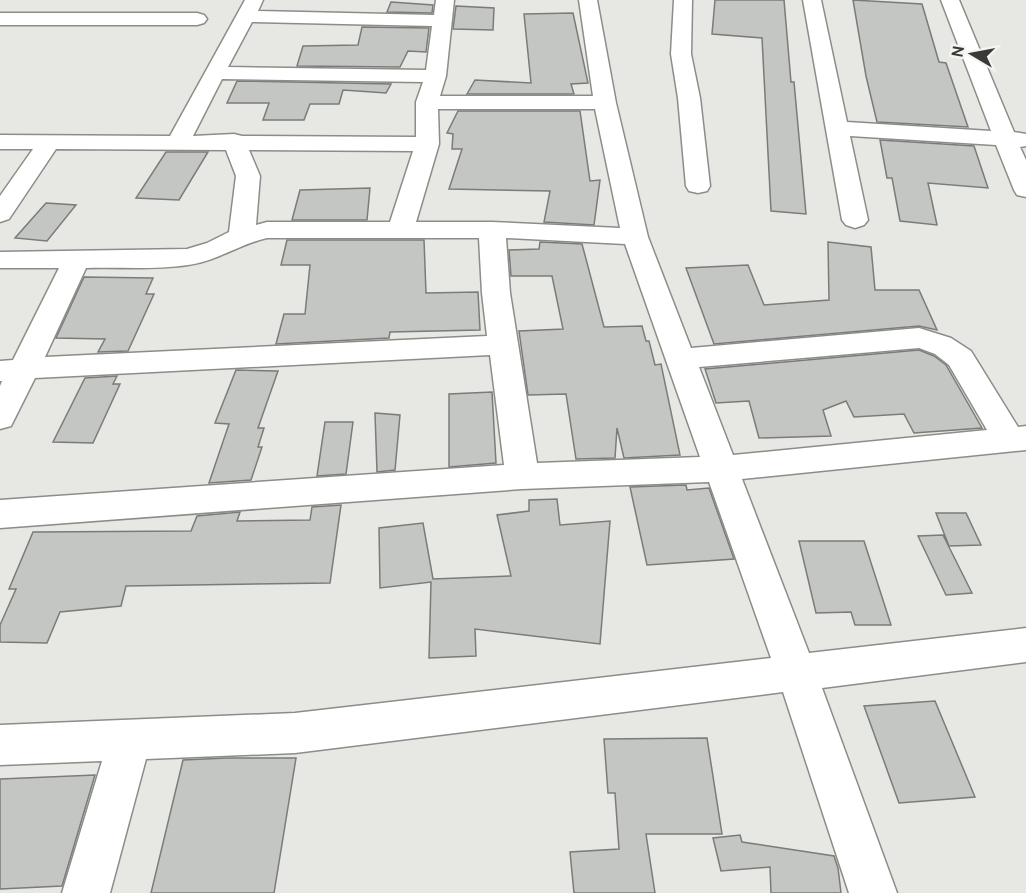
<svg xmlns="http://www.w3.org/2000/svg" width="1026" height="893" font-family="Cabin,sans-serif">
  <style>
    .building { fill: #c3c6c2; stroke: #797c78; stroke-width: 1.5 }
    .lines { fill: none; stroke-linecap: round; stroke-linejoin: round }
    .minor-casing { stroke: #8c8d88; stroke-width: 3 }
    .minor { fill: #fff; fill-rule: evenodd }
  </style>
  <rect width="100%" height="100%" fill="#e7e8e3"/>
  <path class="building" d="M 715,0 L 784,0 L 791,82 L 794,82 L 806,214 L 771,211 L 762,38 L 712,34 Z
    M 853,0 L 922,4 L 939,62 L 946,63 L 968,127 L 877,122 L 866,76 Z
    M 391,2 L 433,5 L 432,13 L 387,12 Z
    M 456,6 L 494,8 L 493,30 L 453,29 Z
    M 573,13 L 588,83 L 571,84 L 574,94 L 467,94 L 475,80 L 531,83 L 524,14 Z
    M 362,27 L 429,28 L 426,52 L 408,51 L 400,67 L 297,66 L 303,46 L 358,45 Z
    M 237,81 L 391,84 L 386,93 L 343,90 L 339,104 L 310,104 L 304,120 L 263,120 L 269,103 L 227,103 Z
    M 458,111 L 580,111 L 590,181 L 600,180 L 594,225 L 544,222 L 550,191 L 449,189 L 462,149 L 452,149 L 453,134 L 447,133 Z
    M 880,140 L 974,146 L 988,188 L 928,183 L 937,225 L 900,221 L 892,178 L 887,178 Z
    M 166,152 L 208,152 L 179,200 L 136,198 Z
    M 370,188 L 367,220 L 292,220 L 300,190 Z
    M 46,203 L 76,205 L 47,241 L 15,238 Z
    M 287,240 L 424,240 L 426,293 L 478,292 L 480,330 L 390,332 L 389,338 L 276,344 L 284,314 L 305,314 L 310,265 L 281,265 Z
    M 540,242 L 582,244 L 604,327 L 642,326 L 646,341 L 649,341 L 655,365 L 661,364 L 680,455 L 624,458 L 617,428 L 615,458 L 576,459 L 566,394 L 528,395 L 519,331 L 563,329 L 552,276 L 511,276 L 509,250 L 539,249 Z
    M 828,242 L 871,247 L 875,290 L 919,290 L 937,330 L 919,326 L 714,344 L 686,268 L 748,265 L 764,305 L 829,300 Z
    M 84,277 L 153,278 L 146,294 L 154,294 L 128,351 L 98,352 L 105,339 L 56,338 Z
    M 919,350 L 934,356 L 946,365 L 982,428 L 914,433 L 904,414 L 854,417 L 846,401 L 823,410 L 831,436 L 759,438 L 749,401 L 716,403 L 705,369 Z
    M 236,370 L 278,371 L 258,428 L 264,428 L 258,447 L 262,447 L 251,480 L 209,483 L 229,424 L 215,423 Z
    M 117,376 L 113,384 L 120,384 L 93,443 L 53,442 L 85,378 Z
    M 492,392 L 496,463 L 449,467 L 449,394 Z
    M 375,413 L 400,415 L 395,470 L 377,472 Z
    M 325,422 L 353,422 L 346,474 L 317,476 Z
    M 686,485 L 687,490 L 709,488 L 734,559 L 647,565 L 630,487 Z
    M 557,499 L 560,525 L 610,521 L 600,644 L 475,629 L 476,656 L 429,658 L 431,582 L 380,588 L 379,528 L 423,523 L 433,579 L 511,576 L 497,515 L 529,511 L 529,500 Z
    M 341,505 L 330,583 L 126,586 L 121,606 L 60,612 L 47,643 L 0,642 L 0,625 L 16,589 L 9,589 L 33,532 L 191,531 L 197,516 L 240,512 L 237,521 L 310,520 L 312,507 Z
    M 936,513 L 966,513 L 981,545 L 949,546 Z
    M 943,535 L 972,593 L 946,595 L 918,536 Z
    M 799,541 L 864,541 L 891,625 L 855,625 L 851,612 L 816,613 Z
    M 935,701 L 975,797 L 899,803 L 864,706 Z
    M 707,738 L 722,834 L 646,834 L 655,893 L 574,893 L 570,852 L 619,849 L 615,793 L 608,793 L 604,739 Z
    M 227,758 L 296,758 L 274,893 L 151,893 L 183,760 Z
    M 95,775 L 62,886 L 0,889 L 0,779 Z
    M 740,835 L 742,842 L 834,856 L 838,868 L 841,893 L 771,893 L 770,867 L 721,871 L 713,838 Z"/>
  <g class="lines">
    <g class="minor-casing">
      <path id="minor" d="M 245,0 L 263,0 L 258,11 L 434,15 L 436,0 L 454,0 L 446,76 L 440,96 L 593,96 L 579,0 L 597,0 L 616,103 L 648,237 L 691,348 L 919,328 L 951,338 L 971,351 L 1018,427 L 1026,426 L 1026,450 L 742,479 L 809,653 L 1026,628 L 1026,662 L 822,688 L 897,893 L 849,893 L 783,692 L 295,753 L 146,759 L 110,893 L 62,893 L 102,761 L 0,765 L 0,725 L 295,713 L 771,658 L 709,482 L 522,489 L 0,528 L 0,500 L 504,465 L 490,355 L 35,378 L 11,426 L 0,429 L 0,386 L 2,381 L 0,381 L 0,361 L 13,360 L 59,268 L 0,268 L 0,252 L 187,249 L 207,243 L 229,232 L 236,176 L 226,150 L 56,149 L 9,219 L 0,222 L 0,196 L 33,149 L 0,149 L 0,135 L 170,136 ZM 252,22 L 432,26 L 426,70 L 228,67 ZM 222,79 L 423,82 L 416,102 L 416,137 L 242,136 L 234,134 L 193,136 ZM 438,109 L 595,109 L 620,228 L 492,222 L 416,222 L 439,144 ZM 249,150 L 413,151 L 390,222 L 267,222 L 256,225 L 260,176 ZM 267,238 L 479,238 L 482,293 L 487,336 L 45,357 L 86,268 C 120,267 155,270 188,265 C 217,261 240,244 267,238 ZM 506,238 L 625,244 L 700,457 L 537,463 L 510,293 ZM 919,348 L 935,354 L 949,365 L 987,430 L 733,455 L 699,367 Z
        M 674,0 L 692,0 L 691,54 L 700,98 L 710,186 L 707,191 L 698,193 L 689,191 L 686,186 L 678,98 L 671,54 Z
        M 803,0 L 821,0 L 847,122 L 991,131 L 941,0 L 959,0 L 1014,132 L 1026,134 L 1026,146 L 1020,147 L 1026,160 L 1026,197 L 1017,195 L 1014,190 L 996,145 L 850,136 L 868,220 L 864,225 L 855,228 L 846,225 L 842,220 Z
        M 0,13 L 197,13 L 204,15 L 207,19 L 204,23 L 197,25 L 0,25 Z"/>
    </g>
    <use href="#minor" class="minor"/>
  </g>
  <g transform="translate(972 54) rotate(280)" stroke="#f4f5f0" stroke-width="4.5" paint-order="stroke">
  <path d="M0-4.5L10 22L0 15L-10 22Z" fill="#393a38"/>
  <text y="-9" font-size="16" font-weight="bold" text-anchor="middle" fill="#393a38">N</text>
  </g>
</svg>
